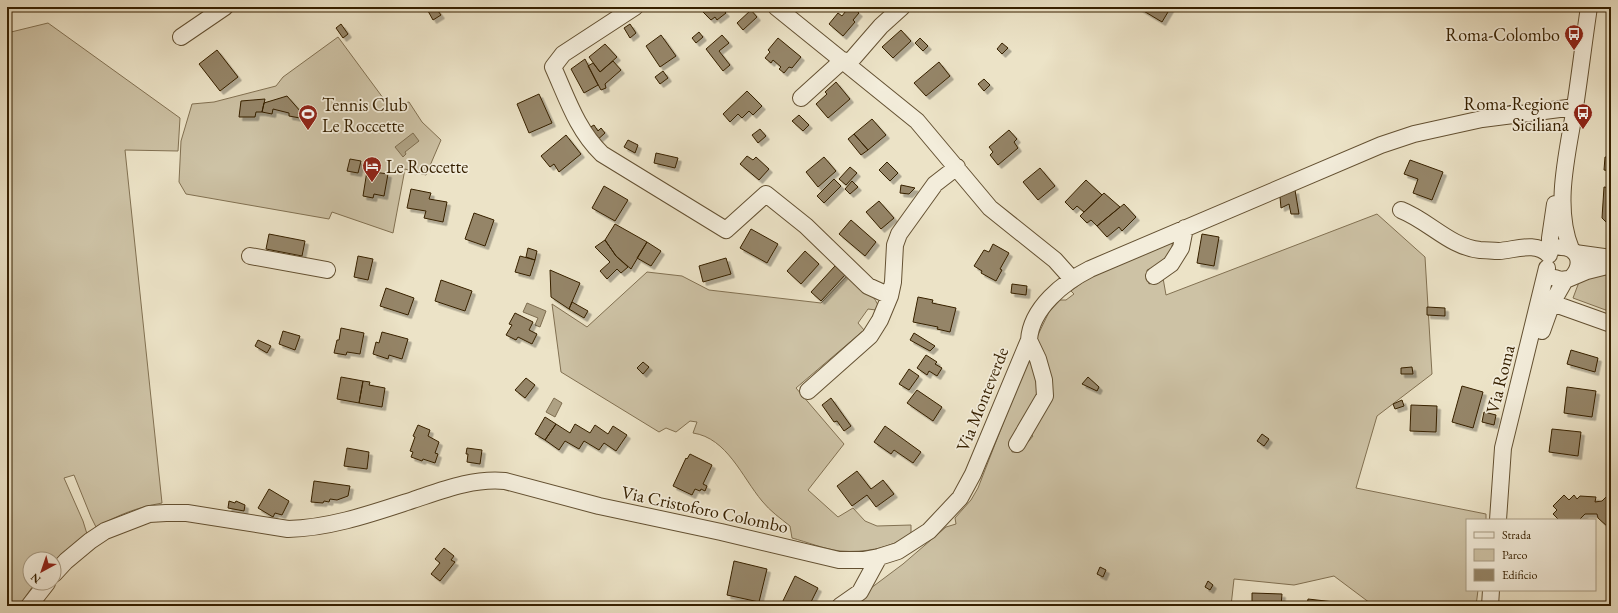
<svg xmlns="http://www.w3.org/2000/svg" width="1618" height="613" font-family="'EB Garamond',serif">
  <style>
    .green { fill: #cdc2a5; stroke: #827152 }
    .water { fill: #aea183; stroke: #7e6d4f }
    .building { fill: #958567; stroke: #362000; filter: url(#shadow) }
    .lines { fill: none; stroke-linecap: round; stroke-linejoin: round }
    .minor-casing { stroke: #645132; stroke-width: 18 }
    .minor { stroke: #f3eddb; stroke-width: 16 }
    .labels { text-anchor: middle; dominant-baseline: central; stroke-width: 3.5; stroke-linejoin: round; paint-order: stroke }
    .poi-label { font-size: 18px; fill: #362000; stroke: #f3eddb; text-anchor: end }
    .street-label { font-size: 18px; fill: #362000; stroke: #f3eddb }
  </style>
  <defs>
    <filter id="shadow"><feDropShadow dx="3.5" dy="3.5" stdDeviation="0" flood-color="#0004"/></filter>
  </defs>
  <rect width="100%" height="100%" fill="#ece3c7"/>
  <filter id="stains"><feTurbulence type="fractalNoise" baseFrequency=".005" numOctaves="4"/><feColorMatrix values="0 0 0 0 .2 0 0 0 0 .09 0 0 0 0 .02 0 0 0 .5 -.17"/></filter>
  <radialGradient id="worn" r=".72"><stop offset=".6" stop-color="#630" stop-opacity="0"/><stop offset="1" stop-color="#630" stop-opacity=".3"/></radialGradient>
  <path class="green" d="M 48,23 L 180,118 L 178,151 L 125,150 L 162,503 C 135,508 121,514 96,527 L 91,517 L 74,475 L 64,478 L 83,521 L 87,534 L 54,562 L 54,559 L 30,559 L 30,583 L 35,583 L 19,606 L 7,606 L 7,33 Z
    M 338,37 L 389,106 L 409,102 L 422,122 L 441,140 L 426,175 L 405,169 L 393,233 L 332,212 L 329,219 L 186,194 L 179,182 L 181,141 L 192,104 L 214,102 L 276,86 L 283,77 Z
    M 1377,214 L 1425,257 L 1432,374 L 1377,416 L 1356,488 L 1486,514 L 1486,520 L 1467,520 L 1467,590 L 1478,590 L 1476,606 L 1374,606 L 1334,576 L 1294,585 L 1234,579 L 1231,606 L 847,606 L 903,564 L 946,527 L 956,524 L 955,518 L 971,500 L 978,488 L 1030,354 L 1040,389 L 1010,445 L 1012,452 L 1018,452 L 1025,439 L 1028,442 L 1033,436 L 1029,433 L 1048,401 L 1036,339 L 1049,312 L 1060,300 L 1066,300 L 1074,294 L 1071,291 L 1087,279 L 1173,240 C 1171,258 1163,264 1147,270 L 1149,284 L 1163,278 L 1166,295 Z
    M 647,272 L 682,276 L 709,290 L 821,303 L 849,274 C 859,283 872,292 878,305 L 876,310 L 868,309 L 858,323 L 864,330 L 796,388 L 844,444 L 808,490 L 838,517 L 853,508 L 865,521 L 877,526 L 911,525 L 911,535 C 889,548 866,553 840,551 C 824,549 807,542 792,538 L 790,526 C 780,518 770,511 762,501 C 742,477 727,438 693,433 L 697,422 L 690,421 L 676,432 L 666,428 L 659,432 L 561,372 L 552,304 L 587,327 Z
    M 1603,273 L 1611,273 L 1611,312 L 1573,298 L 1579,282 Z"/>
  <path class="water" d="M 413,133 L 419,141 L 405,152 L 406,154 L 403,157 L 395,147 Z
    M 527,303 L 546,311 L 540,327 L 535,325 L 538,318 L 523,312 Z
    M 554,398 L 562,403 L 555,417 L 546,412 Z"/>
  <path class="building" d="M 435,7 L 441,15 L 433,20 L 428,11 Z
    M 705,7 L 725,7 L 722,9 L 726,13 L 717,20 L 715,17 L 711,20 L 703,12 L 707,9 Z
    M 849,7 L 852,7 L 859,13 L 853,20 L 855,22 L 843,36 L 829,24 L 838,13 L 842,16 Z
    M 1137,7 L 1171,7 L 1162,22 Z
    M 751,10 L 757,17 L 743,30 L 737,23 Z
    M 341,24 L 348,34 L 343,38 L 336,28 Z
    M 630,24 L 636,33 L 630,38 L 624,28 Z
    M 901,30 L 911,41 L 893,58 L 882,47 Z
    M 699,32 L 703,37 L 696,43 L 692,38 Z
    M 661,35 L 676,56 L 660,67 L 646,46 Z
    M 722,35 L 729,43 L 719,51 L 730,65 L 723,71 L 706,49 Z
    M 778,38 L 801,57 L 792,68 L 789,67 L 784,73 L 779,69 L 781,67 L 773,60 L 771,63 L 765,58 L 770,52 L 768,50 Z
    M 920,38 L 928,46 L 923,51 L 915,43 Z
    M 1002,43 L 1008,48 L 1002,54 L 997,49 Z
    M 605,44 L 617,57 L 600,72 L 589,57 Z
    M 217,50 L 238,77 L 220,91 L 199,64 Z
    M 585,59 L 598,85 L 584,93 L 571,69 Z
    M 613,61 L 621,70 L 605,84 L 606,88 L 601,90 L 588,66 L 593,63 L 600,72 Z
    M 939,62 L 950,76 L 926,96 L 914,83 Z
    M 663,71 L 668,78 L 660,84 L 655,77 Z
    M 984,79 L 990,85 L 984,91 L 978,84 Z
    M 836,82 L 850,99 L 828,118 L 816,104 L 827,94 L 825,92 Z
    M 747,91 L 762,106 L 753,115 L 749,111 L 742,118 L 738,114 L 730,122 L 723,114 Z
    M 539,94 L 552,123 L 529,133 L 517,104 Z
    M 287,96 L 301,112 L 300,118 L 289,116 L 289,113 L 273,109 L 272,114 L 262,112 L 264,103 Z
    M 265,99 L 262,112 L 256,112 L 255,117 L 239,117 L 241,101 Z
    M 799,115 L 809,125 L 803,131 L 792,121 Z
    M 872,119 L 886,135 L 868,150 L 854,134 Z
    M 594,125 L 598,131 L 601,128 L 605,133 L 595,142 L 587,129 Z
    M 760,129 L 766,136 L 758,143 L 752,135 Z
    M 1009,130 L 1017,139 L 1014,142 L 1018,148 L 998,165 L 990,155 L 993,152 L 989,147 Z
    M 854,134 L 868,150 L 861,155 L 848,139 Z
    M 566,135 L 581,154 L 559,172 L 554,164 L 550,167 L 541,156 Z
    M 628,140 L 638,145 L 635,153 L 624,147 Z
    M 1609,150 L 1611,150 L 1611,171 L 1604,170 L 1605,157 L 1609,157 Z
    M 656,153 L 678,158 L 675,168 L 654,163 Z
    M 747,156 L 753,160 L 756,157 L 769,169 L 759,180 L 740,164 Z
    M 824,157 L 836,171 L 818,187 L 806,172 Z
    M 350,159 L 361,161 L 358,173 L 347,171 Z
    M 1410,160 L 1443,172 L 1432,200 L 1413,193 L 1418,179 L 1404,174 Z
    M 887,162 L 898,173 L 890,181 L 879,170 Z
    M 850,167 L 857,173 L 846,185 L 839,179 Z
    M 1040,168 L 1055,186 L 1038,200 L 1023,182 Z
    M 367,171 L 388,174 L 384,196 L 374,194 L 373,198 L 363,196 Z
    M 834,179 L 841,186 L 824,203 L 817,196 Z
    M 1086,180 L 1102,195 L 1084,212 L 1077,206 L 1073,210 L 1065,202 Z
    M 852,181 L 858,187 L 850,194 L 845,189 Z
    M 901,185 L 915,188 L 909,194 L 900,193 Z
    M 604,186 L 628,200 L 615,221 L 592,208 Z
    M 1604,187 L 1611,188 L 1611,227 L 1602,218 Z
    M 411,189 L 431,193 L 429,199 L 447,202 L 443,222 L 424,218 L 426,211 L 407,208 Z
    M 1295,190 L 1299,214 L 1291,214 L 1289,204 L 1281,208 L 1280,197 Z
    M 1104,193 L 1120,207 L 1097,226 L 1091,220 L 1087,223 L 1080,216 Z
    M 879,201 L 894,218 L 881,229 L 866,212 Z
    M 1124,204 L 1136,217 L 1122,231 L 1119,227 L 1107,237 L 1097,226 Z
    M 474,213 L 494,220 L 485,246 L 465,239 Z
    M 851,220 L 876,242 L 865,256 L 839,234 Z
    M 615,224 L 647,242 L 631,269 L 616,256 L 605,240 Z
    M 751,229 L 778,244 L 767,263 L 740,248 Z
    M 269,234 L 305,241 L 302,256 L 266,249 Z
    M 1202,234 L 1219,237 L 1214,266 L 1197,263 Z
    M 605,240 L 616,256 L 628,267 L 621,273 L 617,269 L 607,279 L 600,271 L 610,262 L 595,247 Z
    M 647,242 L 661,251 L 651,266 L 637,258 Z
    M 993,244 L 1009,253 L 1000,269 L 1002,270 L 996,281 L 981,273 L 982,271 L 974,266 L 984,250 L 989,252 Z
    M 528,248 L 537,251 L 535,260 L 526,257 Z
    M 805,251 L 819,264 L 801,284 L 787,271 Z
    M 358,256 L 373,259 L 368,280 L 354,277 Z
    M 520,256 L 535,260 L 530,276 L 515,272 Z
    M 726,258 L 731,274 L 703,282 L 699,266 Z
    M 835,266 L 845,275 L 821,301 L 811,292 Z
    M 550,270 L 580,283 L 569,309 L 551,297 Z
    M 441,280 L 472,291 L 465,311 L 435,301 Z
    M 1012,284 L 1027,286 L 1026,295 L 1011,293 Z
    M 386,288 L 414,298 L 408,315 L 380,306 Z
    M 918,297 L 933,300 L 932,303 L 956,308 L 950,332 L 937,329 L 938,327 L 913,322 Z
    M 572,302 L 588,311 L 584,318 L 569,309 Z
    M 1427,307 L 1445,308 L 1445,316 L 1427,315 Z
    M 515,313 L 533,322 L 529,330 L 537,334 L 532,344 L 518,337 L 516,340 L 506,335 L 512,325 L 509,324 Z
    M 341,328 L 364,333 L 360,354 L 347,352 L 346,355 L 334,353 L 337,340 L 339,340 Z
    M 283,331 L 300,336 L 295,350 L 279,344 Z
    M 382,332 L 408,339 L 402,359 L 389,355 L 388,359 L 373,354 L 376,342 L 379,343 Z
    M 914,333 L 935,346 L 930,351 L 910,340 Z
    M 258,340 L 271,346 L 267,353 L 255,346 Z
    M 1571,350 L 1598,358 L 1595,372 L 1567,364 Z
    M 926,355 L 937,362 L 935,364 L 942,368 L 937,376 L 929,371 L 927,375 L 917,368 Z
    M 643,362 L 649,367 L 643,374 L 637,368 Z
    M 1412,367 L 1413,374 L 1401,374 L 1401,368 Z
    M 909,369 L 919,376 L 909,390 L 899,384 Z
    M 341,377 L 363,381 L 359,403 L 337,399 Z
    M 1088,377 L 1099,387 L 1097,391 L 1082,384 Z
    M 526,378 L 535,385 L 525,398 L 515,390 Z
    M 363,381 L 370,382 L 369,385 L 385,388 L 382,407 L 359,403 Z
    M 1462,386 L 1483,392 L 1473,428 L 1452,422 Z
    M 1567,387 L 1596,391 L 1592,417 L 1564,413 Z
    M 917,390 L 942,407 L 933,421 L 907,403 Z
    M 831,398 L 851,426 L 844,431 L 837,421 L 834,422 L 822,405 Z
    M 1402,400 L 1404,406 L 1395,409 L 1393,404 Z
    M 1411,405 L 1437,406 L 1436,432 L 1410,431 Z
    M 1484,412 L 1496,415 L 1494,425 L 1482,422 Z
    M 545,417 L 556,424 L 545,440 L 535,434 Z
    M 556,424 L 570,433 L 575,424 L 590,433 L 595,425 L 608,434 L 613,426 L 627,435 L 616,451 L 604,443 L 599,450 L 584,441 L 579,449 L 565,441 L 559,450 L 545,440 Z
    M 418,425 L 430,430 L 428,436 L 439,442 L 435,453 L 438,454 L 435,463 L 423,459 L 422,461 L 411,457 L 413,452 L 410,451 L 415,437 L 413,436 Z
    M 885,426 L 921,452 L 913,463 L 894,450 L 891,454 L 874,442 Z
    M 1552,429 L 1581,432 L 1578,456 L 1549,452 Z
    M 1262,434 L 1269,439 L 1264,446 L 1257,441 Z
    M 347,448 L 369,452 L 367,469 L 344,466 Z
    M 467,448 L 482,450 L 480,464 L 467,462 L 468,454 L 466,454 Z
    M 690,454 L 712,465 L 703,484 L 707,486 L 705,491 L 701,489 L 700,491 L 695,489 L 692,495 L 673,486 L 686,458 L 687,459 Z
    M 857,471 L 871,489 L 883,480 L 894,494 L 876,507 L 867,495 L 852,506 L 837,486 Z
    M 314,481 L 350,486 L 348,496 L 337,500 L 330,499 L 329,502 L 324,501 L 323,503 L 311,502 Z
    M 269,489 L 289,501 L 282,515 L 275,513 L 273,517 L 258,508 Z
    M 1564,495 L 1569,500 L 1574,495 L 1577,499 L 1580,496 L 1596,497 L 1595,502 L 1602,501 L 1608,495 L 1611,498 L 1611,524 L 1608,527 L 1598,518 L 1597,514 L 1585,514 L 1579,520 L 1559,520 L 1553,514 L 1557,510 L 1553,506 Z
    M 229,501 L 235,503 L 236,501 L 245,505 L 244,511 L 228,508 Z
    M 444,548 L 454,556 L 451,560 L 455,562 L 440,581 L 431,574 L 440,563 L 435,559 Z
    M 734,561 L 767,569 L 759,602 L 727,595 Z
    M 1100,567 L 1106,570 L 1103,577 L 1097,574 Z
    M 795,576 L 818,588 L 809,606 L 781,605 Z
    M 1208,581 L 1213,585 L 1210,590 L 1205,587 Z
    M 1252,593 L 1282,594 L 1281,606 L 1252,606 Z
    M 1308,599 L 1343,603 L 1342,606 L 1307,606 Z"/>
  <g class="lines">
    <g class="minor-casing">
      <path id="minor" d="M 635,7 L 563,54 L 553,67 C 567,98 577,130 602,154 L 726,230 L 766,194 L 806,226 L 868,286 L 890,296 L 893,282 L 895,245 L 899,234 L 935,184 L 957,167
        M 776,7 L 917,121 L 990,208 L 1055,260 L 1072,279
        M 181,37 L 225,7
        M 848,64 L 881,26 L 902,7
        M 801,98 L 843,60
        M 1401,210 C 1429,221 1450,247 1480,250 C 1486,250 1493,251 1499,251 C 1515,250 1536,241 1549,255
        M 1561,247 C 1578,247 1584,263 1573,276
        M 1571,249 C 1553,206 1568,152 1575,107 C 1580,74 1584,40 1589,7
        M 1550,252 L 1550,238 L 1555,204
        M 1575,253 L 1611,258
        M 250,256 L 327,270
        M 1154,276 L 1171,264 L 1181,248 L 1185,228
        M 1555,278 L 1561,280 L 1568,279 L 1587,271 L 1611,265
        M 1552,303 L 1611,324
        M 1542,331 L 1552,303 L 1565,280
        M 808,391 L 870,336 L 880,320 L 890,296
        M 1017,444 L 1045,396 L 1044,380 L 1038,359 L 1029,340
        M 1498,520 L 1503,448 L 1547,268
        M 54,574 L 66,561 L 90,541 L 105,531 L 149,514 L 166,513 L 187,513 L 288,529 C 331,528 373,513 413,500 C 443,490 473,478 505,481 L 599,506 L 721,532 L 839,560 L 863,560 L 879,557 L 898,551 L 929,531 L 960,498 L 973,474 L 1029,340 C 1031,308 1064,282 1090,269 L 1381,145 L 1414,134 L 1482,119 L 1575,107
        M 29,606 L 47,583
        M 840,606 L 860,592 L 879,557
        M 1490,606 L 1491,590"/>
    </g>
    <use href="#minor" class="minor"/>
  </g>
  <defs>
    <g id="bus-pin" transform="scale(1)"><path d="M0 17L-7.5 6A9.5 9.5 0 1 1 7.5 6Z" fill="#8f2418" stroke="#f3eddb"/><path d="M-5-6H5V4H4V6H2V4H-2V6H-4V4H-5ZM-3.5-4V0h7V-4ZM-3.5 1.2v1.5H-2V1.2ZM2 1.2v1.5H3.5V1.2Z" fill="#fff"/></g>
    <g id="stadium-pin" transform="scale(1)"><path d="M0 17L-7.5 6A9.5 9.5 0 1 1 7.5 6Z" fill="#8f2418" stroke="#f3eddb"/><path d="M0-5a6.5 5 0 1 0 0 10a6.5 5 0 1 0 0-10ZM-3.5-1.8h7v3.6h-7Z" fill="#fff"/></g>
    <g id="hotel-pin" transform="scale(1)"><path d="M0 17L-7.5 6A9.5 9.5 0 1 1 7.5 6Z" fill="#8f2418" stroke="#f3eddb"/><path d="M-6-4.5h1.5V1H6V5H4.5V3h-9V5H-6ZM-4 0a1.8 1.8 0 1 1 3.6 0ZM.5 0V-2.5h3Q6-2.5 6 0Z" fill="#fff"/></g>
  </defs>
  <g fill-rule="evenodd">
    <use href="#bus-pin" x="1574" y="34"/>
    <use href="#bus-pin" x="1583" y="113"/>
    <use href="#stadium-pin" x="308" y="114"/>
    <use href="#hotel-pin" x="372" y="166"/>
  </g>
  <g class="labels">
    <g class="poi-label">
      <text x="1560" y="34">Roma-Colombo</text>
      <text x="1569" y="103">Roma-Regione<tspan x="1569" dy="21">Siciliana</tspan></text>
      <text x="322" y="104" text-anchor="start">Tennis Club<tspan x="322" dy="21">Le Roccette</tspan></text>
      <text x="386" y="166" text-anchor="start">Le Roccette</text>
    </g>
    <g class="street-label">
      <text transform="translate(1500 379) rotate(-76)">Via Roma</text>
      <text transform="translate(982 399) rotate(-68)">Via Monteverde</text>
      <text transform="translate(705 509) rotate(12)">Via Cristoforo Colombo</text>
    </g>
  </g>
  <rect width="1618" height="613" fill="none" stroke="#ece3c7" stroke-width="24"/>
  <rect x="8" y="8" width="1602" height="597" fill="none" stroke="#362000" stroke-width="2"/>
  <rect x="12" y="12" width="1594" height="589" fill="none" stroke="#362000"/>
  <rect x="1466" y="519" width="130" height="72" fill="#f3eddb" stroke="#a79b83"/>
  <rect x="1474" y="532" width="20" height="6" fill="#f3eddb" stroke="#a79b83"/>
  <text x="1502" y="539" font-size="12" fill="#362000">Strada</text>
  <rect x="1474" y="549" width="20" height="12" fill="#cdc2a5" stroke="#a79b83"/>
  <text x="1502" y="559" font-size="12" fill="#362000">Parco</text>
  <rect x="1474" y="569" width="20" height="12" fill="#958567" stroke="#a79b83"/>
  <text x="1502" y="579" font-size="12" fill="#362000">Edificio</text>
  <g transform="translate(42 571) rotate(220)"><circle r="19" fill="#f3eddb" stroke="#a79b83"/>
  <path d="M0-3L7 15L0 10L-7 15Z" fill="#8f2418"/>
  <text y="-6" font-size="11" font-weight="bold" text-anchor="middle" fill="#362000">N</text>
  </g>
  <rect width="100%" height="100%" filter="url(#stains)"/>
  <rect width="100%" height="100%" fill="url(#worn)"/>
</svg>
